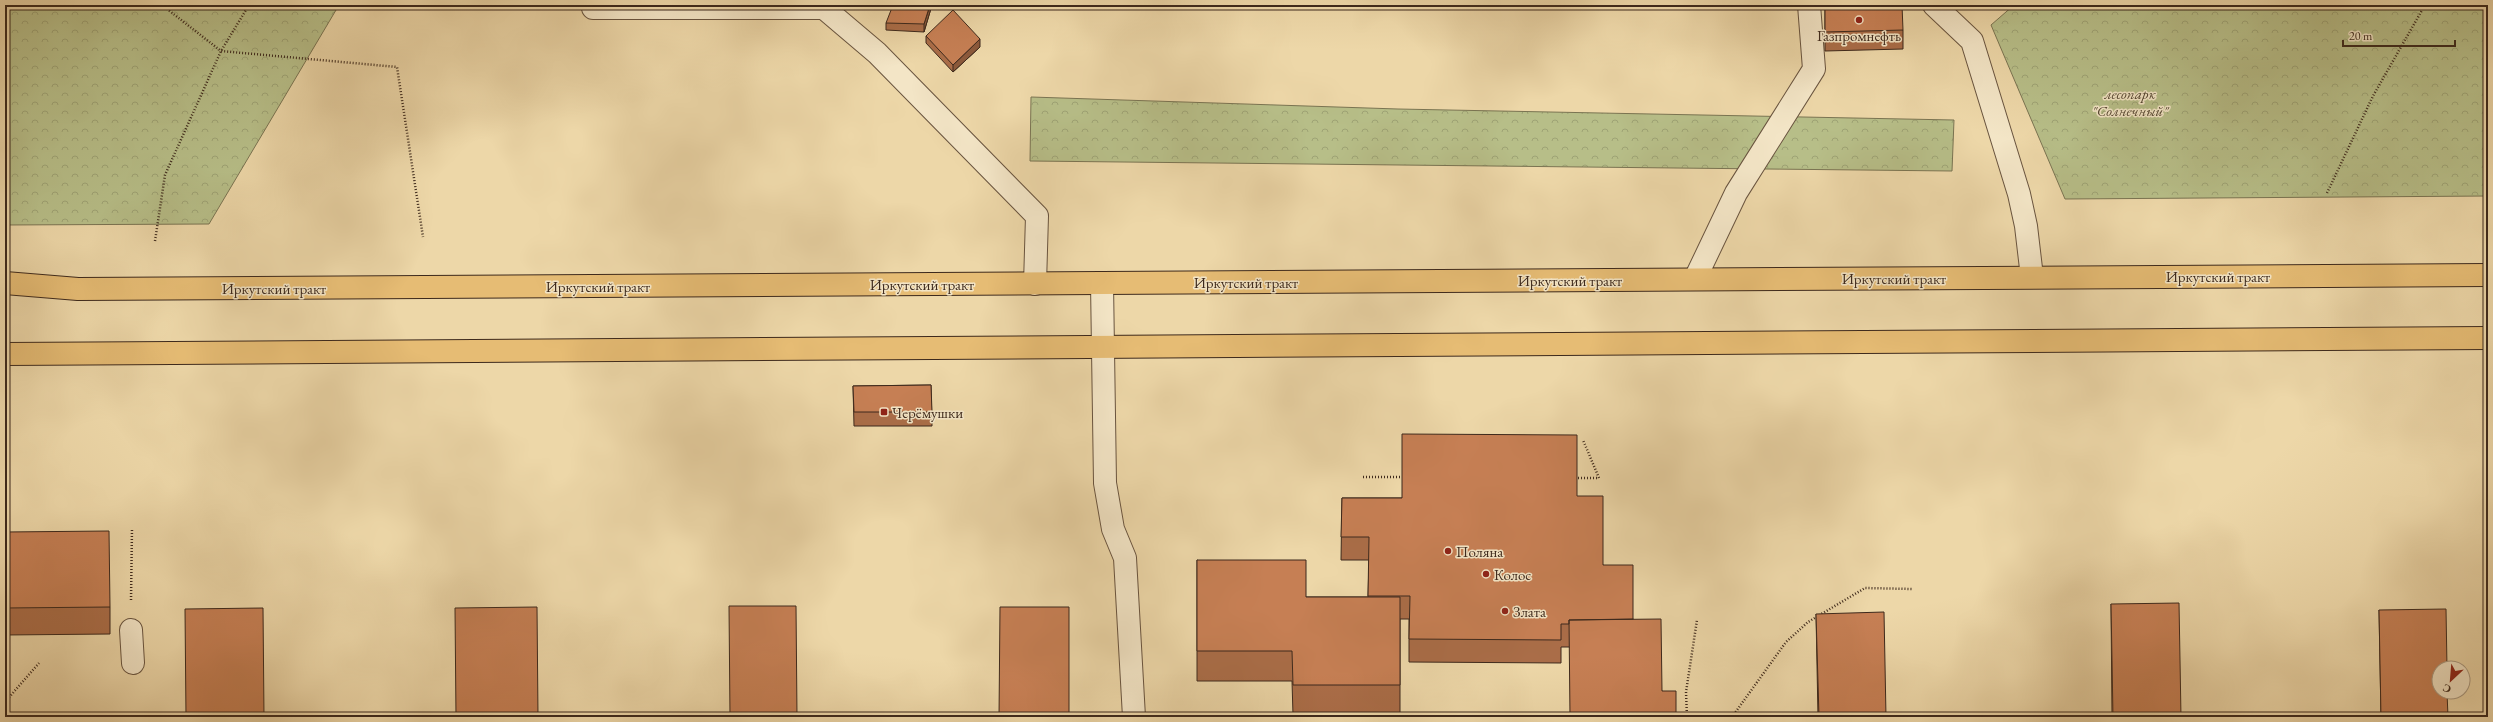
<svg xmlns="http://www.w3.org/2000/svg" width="2493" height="722" font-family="'EB Garamond',serif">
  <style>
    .forest { fill: url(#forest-crowns); stroke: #7a7452 }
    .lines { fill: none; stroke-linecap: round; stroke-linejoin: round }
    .minor-casing { stroke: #69543f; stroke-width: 24 }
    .major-casing { stroke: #3d291c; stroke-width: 24 }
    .path { stroke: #3d291c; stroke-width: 2.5; stroke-dasharray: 1 2; stroke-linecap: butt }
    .minor { stroke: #f3e5c6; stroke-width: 22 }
    .major { stroke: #e6bc74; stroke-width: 22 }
    .wall { fill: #aa6d48; stroke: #3d291c }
    .shaded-wall { fill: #8b593b; stroke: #3d291c }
    .building { fill: #c67f54; stroke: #3d291c }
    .poi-dot { fill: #8f2418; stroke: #f3e5c6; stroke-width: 1.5 }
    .labels { text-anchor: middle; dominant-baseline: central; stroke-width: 3; stroke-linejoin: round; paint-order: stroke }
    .poi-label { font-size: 15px; fill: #3d291c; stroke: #f3e5c6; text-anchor: start }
    .park-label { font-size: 15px; font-style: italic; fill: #554732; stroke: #f3e5c6 }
    .street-label { font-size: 15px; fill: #3d291c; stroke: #f3e5c6 }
  </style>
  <defs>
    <pattern id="forest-crowns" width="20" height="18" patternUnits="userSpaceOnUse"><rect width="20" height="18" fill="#b7be88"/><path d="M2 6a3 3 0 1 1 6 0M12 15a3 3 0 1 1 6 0" fill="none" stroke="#9ea375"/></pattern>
  </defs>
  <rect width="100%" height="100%" fill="#edd7a8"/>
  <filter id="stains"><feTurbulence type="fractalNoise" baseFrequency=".005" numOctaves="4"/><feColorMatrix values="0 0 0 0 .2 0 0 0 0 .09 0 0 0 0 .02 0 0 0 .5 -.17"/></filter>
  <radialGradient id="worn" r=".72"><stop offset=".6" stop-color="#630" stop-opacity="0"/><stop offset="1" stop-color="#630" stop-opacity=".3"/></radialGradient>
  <path class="forest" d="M 5,5 L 339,5 L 209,224 L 5,225 Z
    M 2014,5 L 2488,5 L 2488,196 L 2065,199 L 1991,25 Z
    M 1031,97 L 1398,109 L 1954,120 L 1952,171 L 1030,161 Z"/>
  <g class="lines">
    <g class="minor-casing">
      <path id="minor" d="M 1934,5 L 1972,41 L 2019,194 L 2026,226 L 2032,277
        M 593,8 L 824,8 L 877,53 L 1037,216 L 1035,284
        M 1695,279 L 1736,193 L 1814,69 L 1809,5
        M 1102,283 L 1105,483 L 1113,529 L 1125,558 L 1134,717
        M 131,630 L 133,663"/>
    </g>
    <g class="major-casing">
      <path id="major" d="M 5,283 L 78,289 L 2488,275
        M 5,354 L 2488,338"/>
    </g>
    <path class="path" d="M 162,5 L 221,51 L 397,67 L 423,237
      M 2327,193 L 2373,96 L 2425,5
      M 155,241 L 165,175 L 221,51 L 249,5
      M 1363,477 L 1404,477
      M 1575,478 L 1599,478 L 1583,440
      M 131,600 L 132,528
      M 2485,655 L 2488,660
      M 5,702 L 39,663
      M 1687,717 L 1686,692 L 1697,620
      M 1732,717 L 1786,642 L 1808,622 L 1865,588 L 1912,589"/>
    <use href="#minor" class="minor"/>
    <use href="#major" class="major"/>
  </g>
  <path class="wall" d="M 932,5 L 924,32 L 886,30 L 886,23 Z
    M 1825,5 L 1903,30 L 1903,49 L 1825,51 Z
    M 926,36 L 980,47 L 953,72 L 926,43 Z
    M 931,385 L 932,426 L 854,426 L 853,386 Z
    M 1577,496 L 1603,565 L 1633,619 L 1662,691 L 1676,717 L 1569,647 L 1561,647 L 1561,663 L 1409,662 L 1409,619 L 1400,619 L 1400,715 L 1293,715 L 1292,681 L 1197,681 L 1197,560 L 1306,597 L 1368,597 L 1369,560 L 1341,560 L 1342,498 L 1402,498 Z
    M 5,532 L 110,607 L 110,634 L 5,635 Z
    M 2111,604 L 2181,717 L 2112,717 Z
    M 2379,610 L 2448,717 L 2381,717 Z
    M 1816,614 L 1886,717 L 1818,717 Z"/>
  <path class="shaded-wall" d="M 930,5 L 932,5 L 924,32 L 924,24 Z
    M 980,39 L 980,47 L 953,72 L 953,65 Z"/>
  <path class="building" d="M 893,5 L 930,5 L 924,24 L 886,23 Z
    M 1825,5 L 1902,5 L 1903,30 L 1825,32 Z
    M 953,10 L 980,39 L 953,65 L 926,36 Z
    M 931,385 L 932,412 L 854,412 L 853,386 Z
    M 1402,434 L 1577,435 L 1577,496 L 1603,496 L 1603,565 L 1633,565 L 1633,619 L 1569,620 L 1569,624 L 1561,624 L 1561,640 L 1409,639 L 1410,596 L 1368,596 L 1369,537 L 1341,537 L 1342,498 L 1402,498 Z
    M 109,531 L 110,607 L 5,608 L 5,532 Z
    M 1197,560 L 1306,560 L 1306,597 L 1400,597 L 1400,685 L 1293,685 L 1292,651 L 1197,651 Z
    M 2179,603 L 2181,717 L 2113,717 L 2111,604 Z
    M 729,606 L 796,606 L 797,717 L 730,717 Z
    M 537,607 L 538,717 L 456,717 L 455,608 Z
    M 1000,607 L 1069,607 L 1069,717 L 999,717 Z
    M 263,608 L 264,717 L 186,717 L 185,609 Z
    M 2446,609 L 2447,668 L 2439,668 L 2439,692 L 2447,692 L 2448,717 L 2381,717 L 2379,610 Z
    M 1884,612 L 1886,717 L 1819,717 L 1816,614 Z
    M 1661,619 L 1662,691 L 1676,691 L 1676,717 L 1570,717 L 1569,620 Z"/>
  <g class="poi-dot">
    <circle cx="1859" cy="20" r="4"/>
    <rect x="880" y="408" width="8" height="8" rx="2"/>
    <circle cx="1448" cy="551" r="4"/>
    <circle cx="1486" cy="574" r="4"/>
    <circle cx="1505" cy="611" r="4"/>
  </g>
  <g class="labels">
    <g class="poi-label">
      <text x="1859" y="35" text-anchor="middle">Газпромнефть</text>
      <text x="892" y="412">Черёмушки</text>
      <text x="1456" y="551">Поляна</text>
      <text x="1494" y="574">Колос</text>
      <text x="1513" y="611">Злата</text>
    </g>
    <g class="park-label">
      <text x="2130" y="93">лесопарк<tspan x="2130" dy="17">"Солнечный"</tspan></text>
    </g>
    <g class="street-label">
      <text x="2218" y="276">Иркутский тракт</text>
      <text x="1894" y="278">Иркутский тракт</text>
      <text x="1570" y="280">Иркутский тракт</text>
      <text x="1246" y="282">Иркутский тракт</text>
      <text x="922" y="284">Иркутский тракт</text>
      <text x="598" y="286">Иркутский тракт</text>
      <text x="274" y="288">Иркутский тракт</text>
    </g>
  </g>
  <rect width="2493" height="722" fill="none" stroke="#edd7a8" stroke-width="20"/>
  <rect x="6" y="6" width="2481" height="710" fill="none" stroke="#3d291c" stroke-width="2"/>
  <rect x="10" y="10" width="2473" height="702" fill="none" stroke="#3d291c"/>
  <g transform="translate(2451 680) rotate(206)"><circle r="19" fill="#f3e5c6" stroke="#aa9a82"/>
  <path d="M0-3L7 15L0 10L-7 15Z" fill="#8f2418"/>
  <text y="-6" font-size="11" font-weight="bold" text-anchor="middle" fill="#3d291c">С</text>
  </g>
  <path d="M2343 40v6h112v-6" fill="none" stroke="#3d291c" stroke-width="2"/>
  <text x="2349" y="40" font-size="12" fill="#3d291c" stroke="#f3e5c6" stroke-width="3" paint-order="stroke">20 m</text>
  <rect width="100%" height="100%" filter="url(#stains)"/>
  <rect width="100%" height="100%" fill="url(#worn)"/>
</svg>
